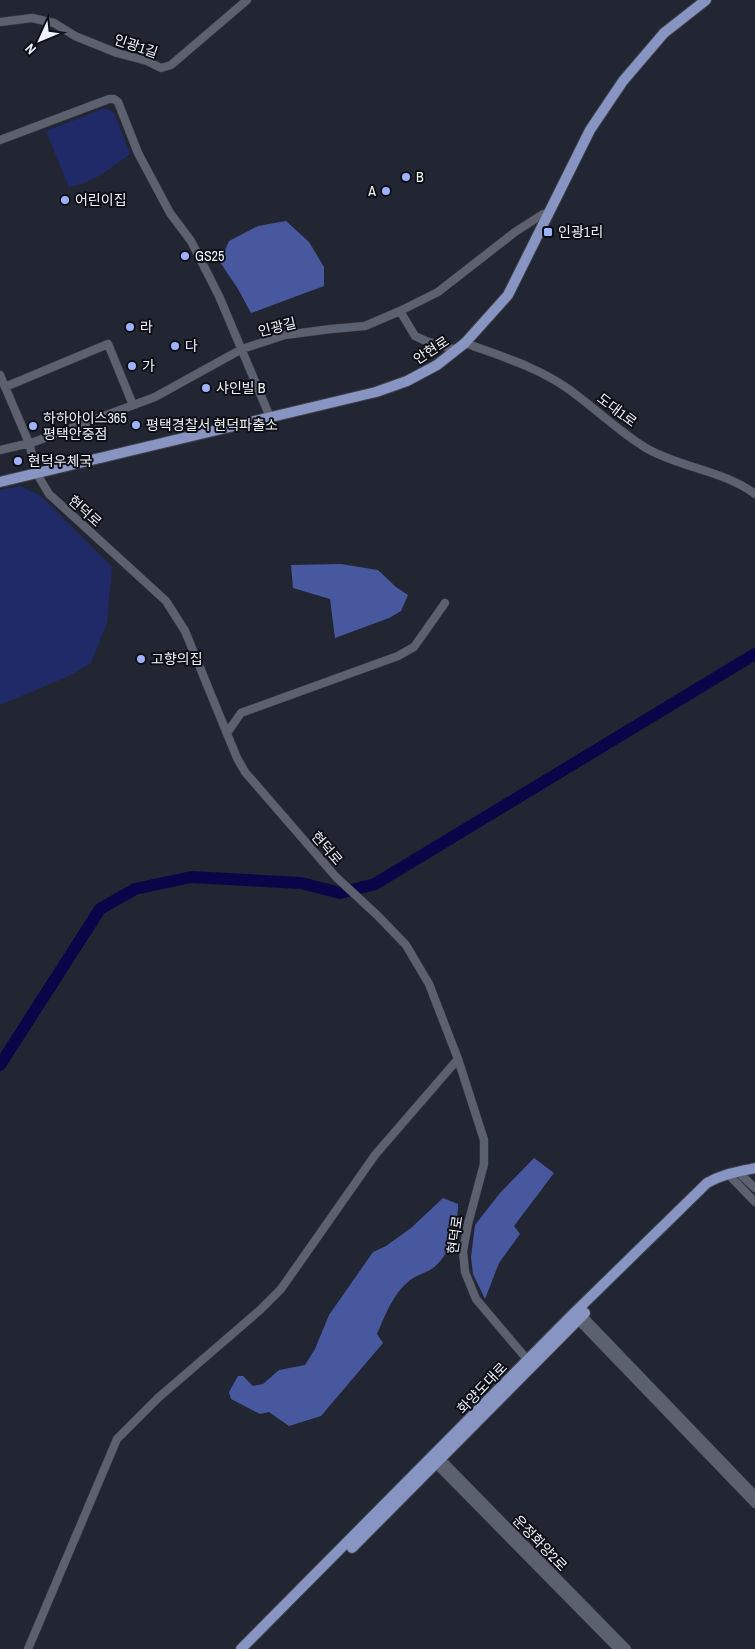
<svg xmlns="http://www.w3.org/2000/svg" width="755" height="1649" font-family="'Archivo Narrow','Noto Sans KR',sans-serif">
  <style>
    .green { fill: #202a69 }
    .forest { fill: #48589f }
    .lines { fill: none; stroke-linecap: round; stroke-linejoin: round }
    .river { stroke: #0a0548; stroke-width: 12 }
    .minor-casing { stroke: #3e414c; stroke-width: 9 }
    .major-casing { stroke: #3e414c; stroke-width: 12 }
    .minor { stroke: #5c6170; stroke-width: 8 }
    .major { stroke: #8895c2; stroke-width: 10 }
    .poi-dot { fill: #9fb3fd; stroke: #0e0f15; stroke-width: 2 }
    .labels { text-anchor: middle; dominant-baseline: central; stroke-width: 4; stroke-linejoin: round; paint-order: stroke }
    .street-label { font-size: 14px; fill: #eff2fb; stroke: #0e0f15 }
    .poi-label { font-size: 14px; fill: #eff2fb; stroke: #0e0f15; text-anchor: start }
  </style>
  <rect width="100%" height="100%" fill="#222633"/>
  <path class="green" d="M 106,108 L 114,113 L 130,154 C 110,168 94,183 69,187 L 46,131 Z
    M 20,486 L 41,496 L 112,567 L 107,622 L 91,663 L 69,676 L 0,705 L 0,490 Z"/>
  <path class="forest" d="M 286,221 L 309,242 L 324,267 L 324,286 L 251,313 L 238,289 L 220,262 L 229,241 L 258,226 Z
    M 341,564 L 378,570 L 396,587 L 408,595 L 401,611 L 389,618 L 335,638 L 330,599 L 293,588 L 291,565 Z
    M 534,1158 L 554,1173 L 514,1226 L 520,1234 L 499,1263 L 485,1299 L 473,1274 L 471,1257 L 475,1225 L 500,1193 Z
    M 443,1198 L 458,1204 C 458,1224 451,1255 433,1268 C 426,1273 416,1275 409,1281 C 393,1294 385,1315 377,1334 L 383,1343 L 321,1416 L 289,1426 L 269,1412 L 260,1414 L 231,1399 L 229,1392 L 238,1376 L 243,1376 L 253,1386 L 263,1384 L 279,1370 L 305,1365 L 315,1349 L 329,1315 L 373,1252 L 386,1246 L 411,1228 Z"/>
  <g class="lines">
    <path class="river" d="M 0,1065 L 100,909 L 135,889 L 191,877 L 301,883 L 340,893 L 375,884 L 755,654"/>
    <g class="minor-casing">
      <path id="minor" d="M 0,22 L 32,18 L 54,23 L 75,36 L 117,53 L 147,61 L 161,68 L 171,65 L 247,0
        M 0,140 L 109,99 L 114,99 L 118,102 L 138,153 L 170,213 L 191,241 L 219,296 L 270,417
        M 400,311 L 415,336 L 426,341 L 457,350
        M 465,343 C 500,356 535,366 567,388 C 594,407 618,431 646,448 C 680,468 723,470 755,494
        M 0,375 L 29,443 L 37,474 L 49,494 L 166,601 L 185,631 L 237,758 L 245,772 L 336,877 L 378,916 L 406,945 L 429,984 L 458,1059 L 484,1140 L 484,1164 L 468,1224 L 463,1251 L 465,1272 L 476,1299 L 531,1364
        M 5,387 L 108,344 L 133,405
        M 0,450 L 34,442 L 155,397 L 242,349 L 285,335 L 331,329 L 365,326 L 400,311 L 438,292 L 515,232 L 543,214 L 548,214
        M 227,733 L 241,713 L 398,656 L 414,647 L 445,603
        M 738,1172 L 755,1188
        M 728,1174 L 755,1202
        M 579,1312 L 755,1495
        M 574,1316 L 755,1504
        M 438,1456 L 627,1649
        M 432,1460 L 618,1649
        M 28,1649 L 117,1439 L 158,1398 L 260,1310 L 281,1289 L 375,1155 L 458,1059"/>
    </g>
    <g class="major-casing">
      <path id="major" d="M 0,482 L 376,392 L 407,381 L 437,365 L 465,343 L 508,295 L 590,130 L 623,81 L 664,33 L 706,0
        M 352,1548 L 585,1313
        M 241,1649 L 572,1315 L 707,1183 C 722,1174 738,1172 755,1168"/>
    </g>
    <use href="#minor" class="minor"/>
    <use href="#major" class="major"/>
  </g>
  <g class="poi-dot">
    <circle cx="406" cy="177" r="5"/>
    <circle cx="386" cy="191" r="5"/>
    <circle cx="65" cy="200" r="5"/>
    <rect x="543" y="227" width="10" height="10" rx="2.5"/>
    <circle cx="185" cy="256" r="5"/>
    <circle cx="130" cy="327" r="5"/>
    <circle cx="175" cy="346" r="5"/>
    <circle cx="132" cy="366" r="5"/>
    <circle cx="206" cy="388" r="5"/>
    <circle cx="136" cy="425" r="5"/>
    <circle cx="33" cy="426" r="5"/>
    <circle cx="18" cy="461" r="5"/>
    <circle cx="141" cy="659" r="5"/>
  </g>
  <g class="labels">
    <g class="street-label">
      <text transform="translate(136 46) rotate(19)">인광1길</text>
      <text transform="translate(277 327) rotate(-14)">인광길</text>
      <text transform="translate(431 350) rotate(-33)">안현로</text>
      <text transform="translate(617 410) rotate(37)">도대1로</text>
      <text transform="translate(85 511) rotate(42)">현덕로</text>
      <text transform="translate(327 848) rotate(49)">현덕로</text>
      <text transform="translate(455 1235) rotate(-82)">현덕로</text>
      <text transform="translate(482 1388) rotate(-46)">화양도대로</text>
      <text transform="translate(540 1543) rotate(46)">운정화양2로</text>
    </g>
    <g class="poi-label">
      <text x="416" y="177">B</text>
      <text x="376" y="191" text-anchor="end">A</text>
      <text x="75" y="200">어린이집</text>
      <text x="558" y="232">인광1리</text>
      <text x="195" y="256">GS25</text>
      <text x="140" y="327">라</text>
      <text x="185" y="346">다</text>
      <text x="142" y="366">가</text>
      <text x="216" y="388">샤인빌 B</text>
      <text x="43" y="418">하하아이스365<tspan x="43" dy="16">평택안중점</tspan></text>
      <text x="146" y="425">평택경찰서 현덕파출소</text>
      <text x="28" y="461">현덕우체국</text>
      <text x="151" y="659">고향의집</text>
    </g>
  </g>
  <g transform="translate(40 40) rotate(226)" stroke="#0e0f15" stroke-width="4" paint-order="stroke">
  <path d="M0-4L9 19L0 12L-9 19Z" fill="#eff2fb"/>
  <text y="-8" font-size="14" font-weight="bold" text-anchor="middle" fill="#eff2fb">N</text>
  </g>
</svg>
